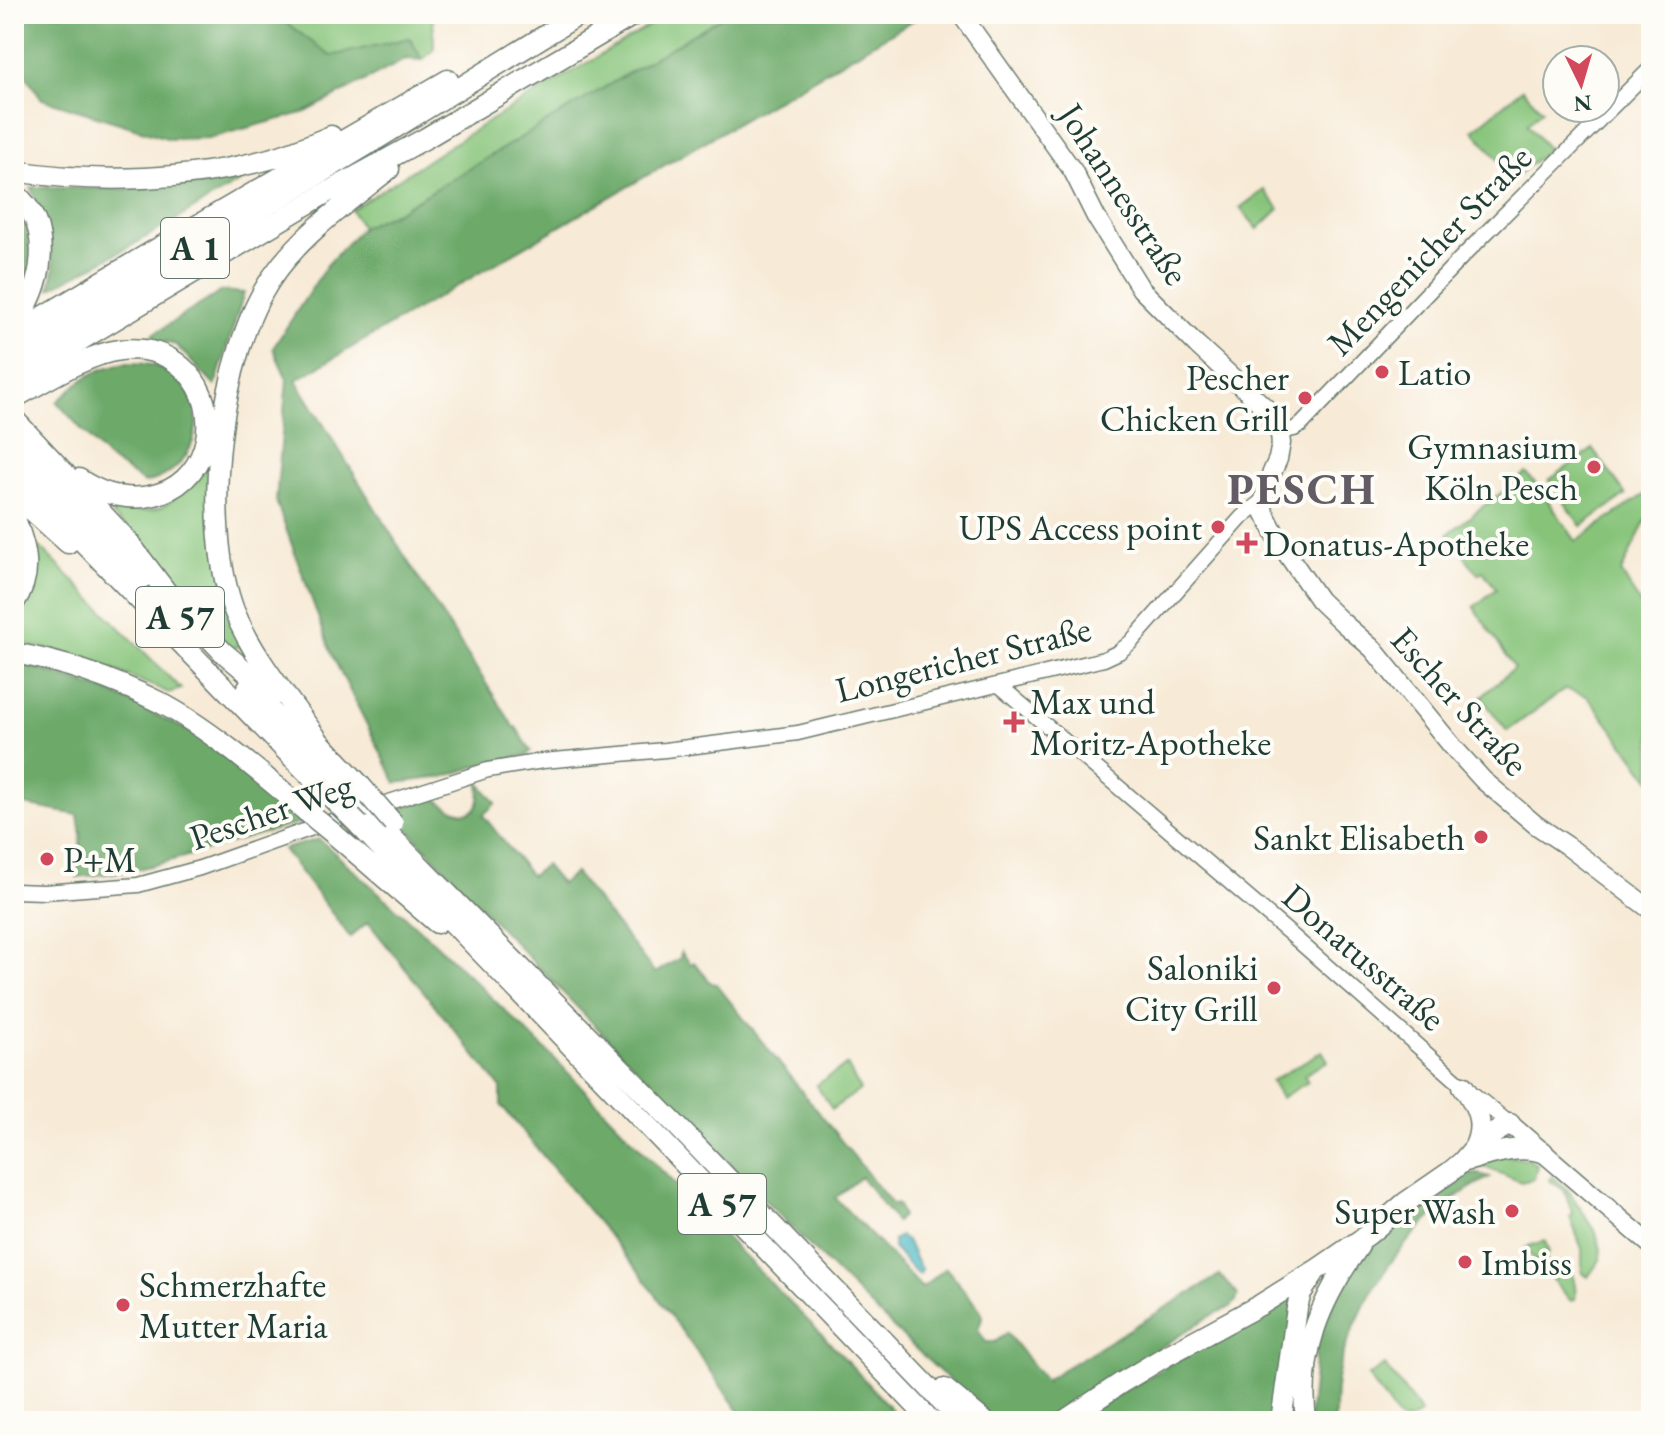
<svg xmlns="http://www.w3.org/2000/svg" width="1665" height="1435" font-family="'EB Garamond',serif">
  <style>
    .green { fill: #87c47a; stroke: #538057; stroke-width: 2 }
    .forest { fill: #6daa6a; stroke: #46744f; stroke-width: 2 }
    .water { fill: #4bb9c5; stroke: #357b7c; stroke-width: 2 }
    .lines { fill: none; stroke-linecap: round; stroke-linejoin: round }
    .minor-casing { stroke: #6b7a6d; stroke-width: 17 }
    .major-casing { stroke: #6b7a6d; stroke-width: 21 }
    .highway-casing { stroke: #6b7a6d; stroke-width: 23 }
    .minor { stroke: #fff; stroke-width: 14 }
    .major { stroke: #fff; stroke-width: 18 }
    .highway { stroke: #fff; stroke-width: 20 }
    .highway-bridge-casing { stroke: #6b7a6d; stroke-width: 23; stroke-linecap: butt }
    .highway-bridge { stroke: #fff; stroke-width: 20 }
    .poi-dot { fill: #d1495b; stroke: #fdfcf7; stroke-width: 3 }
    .labels { text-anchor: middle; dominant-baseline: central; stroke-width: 8; stroke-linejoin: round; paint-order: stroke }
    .shield { fill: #fdfcf7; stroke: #62766e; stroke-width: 2 }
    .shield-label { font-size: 34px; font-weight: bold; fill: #1f3d34 }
    .street-label { font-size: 36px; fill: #1f3d34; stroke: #fdfcf7 }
    .poi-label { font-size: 36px; fill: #1f3d34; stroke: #fdfcf7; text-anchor: start }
    .district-label { font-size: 44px; font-weight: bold; letter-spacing: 2px; fill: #635c64; stroke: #fdfcf7 }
  </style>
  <rect width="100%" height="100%" fill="#fdfcf7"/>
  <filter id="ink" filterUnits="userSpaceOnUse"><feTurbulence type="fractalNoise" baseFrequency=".0125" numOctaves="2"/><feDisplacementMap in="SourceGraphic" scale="16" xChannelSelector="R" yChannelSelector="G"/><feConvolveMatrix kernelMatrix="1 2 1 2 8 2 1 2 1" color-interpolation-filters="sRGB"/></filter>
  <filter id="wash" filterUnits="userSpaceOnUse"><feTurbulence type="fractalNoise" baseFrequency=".006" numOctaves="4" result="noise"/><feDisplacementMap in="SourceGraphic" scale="32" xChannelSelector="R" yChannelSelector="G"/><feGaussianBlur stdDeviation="1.8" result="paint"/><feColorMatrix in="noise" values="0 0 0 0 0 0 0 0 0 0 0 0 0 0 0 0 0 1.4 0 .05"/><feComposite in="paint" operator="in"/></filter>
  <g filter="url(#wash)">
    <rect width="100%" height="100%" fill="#f7ead6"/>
    <path class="green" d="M 274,14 L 433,14 L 434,50 L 422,60 L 410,38 L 331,57 Z
      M 669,14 L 727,14 L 397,212 L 362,227 L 351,210 L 471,132 Z
      M 1522,89 L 1542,110 L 1527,124 L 1548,149 L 1514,178 L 1473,130 Z
      M 1264,190 L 1279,209 L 1258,229 L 1240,208 Z
      M 213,439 L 211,478 L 253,662 L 238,645 L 231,652 L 160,577 L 166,570 L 107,509 L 109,507 C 124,510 144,514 159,508 C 185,498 200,462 213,439 Z
      M 1593,449 L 1626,495 L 1581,526 L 1549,480 Z
      M 1526,473 L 1537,485 L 1576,541 L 1651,490 L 1651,509 L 1621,572 L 1651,622 L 1651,780 L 1587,696 L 1565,689 L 1507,731 L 1481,697 L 1514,668 L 1474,607 L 1496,589 L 1483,571 L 1478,574 L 1448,534 Z
      M 40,547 L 181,689 L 169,693 L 79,655 L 14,643 L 14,618 C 23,608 32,595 34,582 C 36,570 36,559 40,547 Z
      M 1322,1051 L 1328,1061 L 1304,1075 L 1308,1082 L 1281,1098 L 1271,1081 Z
      M 847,1065 L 860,1090 L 832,1109 L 816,1085 Z
      M 1501,1155 L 1528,1159 L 1537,1165 L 1534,1179 L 1521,1182 L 1488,1168 L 1475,1167 Z
      M 1552,1176 L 1568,1190 L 1595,1230 L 1601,1249 L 1600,1260 L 1588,1277 L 1582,1271 L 1582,1249 L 1570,1217 L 1573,1215 L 1564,1190 L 1549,1180 Z
      M 1545,1241 L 1549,1253 L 1545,1255 L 1549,1267 L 1563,1262 C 1573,1269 1577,1287 1575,1299 L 1571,1301 L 1525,1249 L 1529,1246 Z
      M 1385,1365 L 1421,1413 L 1409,1421 L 1400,1421 L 1368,1376 Z"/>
    <path class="forest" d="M 14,14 L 274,14 L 331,56 L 410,38 L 422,60 L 406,59 L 306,112 L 210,138 L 170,139 L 42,99 L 14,58 Z
      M 727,14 L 924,14 L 296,380 L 422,584 L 514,727 L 516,727 L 531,751 L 527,755 L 487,763 L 443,777 L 396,783 L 332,655 L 276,501 L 287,379 L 273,348 L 327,265 L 362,227 L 397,212 Z
      M 228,174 L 244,179 L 135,244 L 50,289 L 54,268 L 45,229 L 31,187 L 126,189 Z
      M 14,207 C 32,232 33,256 24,285 L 14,288 Z
      M 222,291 L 244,293 L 215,386 L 176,345 L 147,338 Z
      M 125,363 C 138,363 150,363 162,369 C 217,396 202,470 145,483 L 107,458 L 57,402 C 80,380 93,369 125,363 Z
      M 14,663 L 27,665 L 105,690 L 201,737 L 303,823 C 245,835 191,858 133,870 C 115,874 95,875 77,877 L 81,835 L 78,815 L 14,803 Z
      M 479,782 L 496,803 L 483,815 L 531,876 L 545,865 L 561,884 L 575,873 L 655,973 L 680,958 L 681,952 L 691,964 L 694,962 L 711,983 L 716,984 L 892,1204 L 898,1205 L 902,1216 L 896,1222 L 861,1177 L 835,1198 L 922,1288 L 946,1268 L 981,1311 L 982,1318 L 978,1330 L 986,1342 L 995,1342 L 1007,1333 L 1046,1382 L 1047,1379 L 1220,1275 L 1238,1295 C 1236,1306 1227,1310 1217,1312 L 1044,1421 L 996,1421 C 884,1325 782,1218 680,1113 C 583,1013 485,914 391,811 L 434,797 C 458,816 484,825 479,782 Z
      M 319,839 L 437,945 L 553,1057 L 730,1242 L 838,1351 L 902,1421 L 746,1421 L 640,1273 L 501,1105 L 501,1088 L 368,922 L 350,937 L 283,849 Z
      M 1466,1174 L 1479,1174 L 1490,1177 C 1429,1207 1382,1263 1355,1325 C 1349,1338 1343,1352 1340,1365 C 1335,1384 1335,1403 1335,1421 L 1309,1421 L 1318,1331 L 1357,1257 L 1406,1211 Z
      M 1300,1288 L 1278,1421 L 1073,1421 Z"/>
    <path class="water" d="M 900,1236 C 914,1246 912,1258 922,1270 L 920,1274 L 917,1274 L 893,1248 L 893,1240 Z"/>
  </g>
  <g filter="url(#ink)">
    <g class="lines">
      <g class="minor-casing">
        <path id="minor" d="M 1280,432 L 1294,429 L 1301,425 L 1461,258 L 1651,68
          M 999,685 L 1295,938 L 1463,1086 L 1510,1124
          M 14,891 L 44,892 L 138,885 L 200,868 L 346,816 L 488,770 L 543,761 L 665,750 L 798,733 L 1104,659 L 1119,652 L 1131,642 L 1242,517 L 1263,500"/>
      </g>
      <g class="major-casing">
        <path id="major" d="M 961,14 L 1073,171 L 1096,217 L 1141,289 L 1197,345 L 1271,413 L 1279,427 L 1281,443 L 1278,459 L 1266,486 L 1263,510 L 1281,545 L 1319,600 L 1342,622 L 1373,649 L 1453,747 L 1483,780 L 1536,825 L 1566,845 L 1651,910
          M 1510,1124 L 1651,1245"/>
      </g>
      <g class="highway-casing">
        <path id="highway" d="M 14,171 C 98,184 191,181 273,158 C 293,152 312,144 331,136
          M 14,193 C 55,224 44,289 14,324
          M 14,334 L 148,254 L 448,80
          M 14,357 L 377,139 L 580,14
          M 14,380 L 326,193 L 426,138 L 635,14
          M 14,398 C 44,382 87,354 120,350 C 145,347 169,353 187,372 C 222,408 211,476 161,493 C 132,503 103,495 79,479
          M 14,419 L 127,540 L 168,594 L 223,652 L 274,695
          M 14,447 L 142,578
          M 14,471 L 329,795
          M 14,494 L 68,543
          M 14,515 C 25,548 35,571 14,603
          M 14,653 C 64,662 113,679 159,702 C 209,728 263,775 307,812
          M 248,687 L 345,788
          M 310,732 L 359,784
          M 318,740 C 289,699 255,660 235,613 C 200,525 219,353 273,276 C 303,233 349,201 389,169
          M 375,820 L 681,1130 L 961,1421
          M 359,825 L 931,1421
          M 334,834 L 437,923
          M 1463,1086 C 1477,1106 1486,1124 1474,1148
          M 1462,1162 C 1490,1155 1514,1144 1543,1152
          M 945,1389 L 984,1421
          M 1064,1421 L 1121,1383 L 1166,1356 L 1260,1305 L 1318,1269 L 1369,1234 L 1405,1203 L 1450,1172 L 1462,1162 L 1474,1148 L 1496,1132 L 1510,1124
          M 1281,1421 L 1297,1308 L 1301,1293 L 1313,1275
          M 1306,1421 C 1298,1351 1320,1301 1359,1246"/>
      </g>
      <use href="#minor" class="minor"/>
      <use href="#major" class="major"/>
      <use href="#highway" class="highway"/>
      <g class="highway-bridge-casing">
        <path id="highway-bridge" d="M 359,784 L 393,823
          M 329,795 L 359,825
          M 307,812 L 334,834"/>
      </g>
      <use href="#highway-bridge" class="highway-bridge"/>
    </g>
  </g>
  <g class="poi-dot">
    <circle cx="1382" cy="372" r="8"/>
    <circle cx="1305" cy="398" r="8"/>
    <circle cx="1594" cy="467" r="8"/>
    <circle cx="1218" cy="527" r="8"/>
    <path d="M1243 531h8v8h8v8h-8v8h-8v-8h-8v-8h8z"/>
    <path d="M1010 710h8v8h8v8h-8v8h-8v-8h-8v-8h8z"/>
    <circle cx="1481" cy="837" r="8"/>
    <circle cx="47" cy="859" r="8"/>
    <circle cx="1274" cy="988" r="8"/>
    <circle cx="1512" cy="1211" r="8"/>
    <circle cx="1465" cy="1262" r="8"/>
    <circle cx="123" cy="1305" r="8"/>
  </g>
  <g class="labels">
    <g class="shield">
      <rect x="161" y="218" width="68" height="60" rx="6"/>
      <rect x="136" y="587" width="88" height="60" rx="6"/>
      <rect x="678" y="1174" width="88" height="60" rx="6"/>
    </g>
    <g class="shield-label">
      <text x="195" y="248">A 1</text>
      <text x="180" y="617">A 57</text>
      <text x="722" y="1204">A 57</text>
    </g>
    <g class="street-label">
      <text transform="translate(1124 194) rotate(57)">Johannesstraße</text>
      <text transform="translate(1429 250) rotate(-46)">Mengenicher Straße</text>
      <text transform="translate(963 659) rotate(-14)">Longericher Straße</text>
      <text transform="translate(1460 701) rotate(48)">Escher Straße</text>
      <text transform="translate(271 811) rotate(-19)">Pescher Weg</text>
      <text transform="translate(1364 957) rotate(41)">Donatusstraße</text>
    </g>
    <g class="poi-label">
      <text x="1398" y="372">Latio</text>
      <text x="1289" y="377" text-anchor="end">Pescher<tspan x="1289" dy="41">Chicken Grill</tspan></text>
      <text x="1578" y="446" text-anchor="end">Gymnasium<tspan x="1578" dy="41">Köln Pesch</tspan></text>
      <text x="1202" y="527" text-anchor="end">UPS Access point</text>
      <text x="1263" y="543">Donatus-Apotheke</text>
      <text x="1030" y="701">Max und<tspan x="1030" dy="41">Moritz-Apotheke</tspan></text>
      <text x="1465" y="837" text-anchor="end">Sankt Elisabeth</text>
      <text x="63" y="859">P+M</text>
      <text x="1258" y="967" text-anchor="end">Saloniki<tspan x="1258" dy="41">City Grill</tspan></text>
      <text x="1496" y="1211" text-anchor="end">Super Wash</text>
      <text x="1481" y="1262">Imbiss</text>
      <text x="139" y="1284">Schmerzhafte<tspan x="139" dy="41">Mutter Maria</tspan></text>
    </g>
    <g class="district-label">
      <text x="1302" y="488">PESCH</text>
    </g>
  </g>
  <rect width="1665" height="1435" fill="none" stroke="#fdfcf7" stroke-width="48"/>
  <g transform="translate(1581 84) rotate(175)"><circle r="38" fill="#fdfcf7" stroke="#a4b0a9" stroke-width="2"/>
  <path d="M0-6L14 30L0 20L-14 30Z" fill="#d1495b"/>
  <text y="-12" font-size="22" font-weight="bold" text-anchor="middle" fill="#1f3d34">N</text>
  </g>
</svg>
